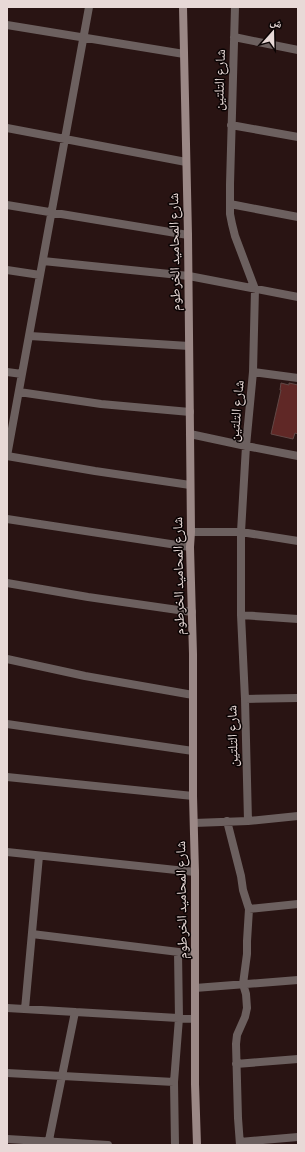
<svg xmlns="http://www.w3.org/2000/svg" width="305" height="1152" font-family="'Alegreya Sans','Noto Naskh Arabic',sans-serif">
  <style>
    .building { fill: #602826; stroke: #614846 }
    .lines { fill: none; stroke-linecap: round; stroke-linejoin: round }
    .street { stroke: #6c605f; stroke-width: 8 }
    .secondary { stroke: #9b8886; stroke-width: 8 }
    .labels { text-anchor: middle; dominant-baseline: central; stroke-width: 3; stroke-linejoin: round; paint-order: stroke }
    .street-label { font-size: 14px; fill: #e8d9d7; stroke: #0b0404 }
  </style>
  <rect width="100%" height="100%" fill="#291413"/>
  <path class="building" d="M 281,383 L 289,385 L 289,383 L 298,385 L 298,434 L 295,433 L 293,439 L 271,434 L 281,390 L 280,390 Z"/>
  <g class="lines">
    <path class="street" d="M 235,7 L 230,184 L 230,214 L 232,224 L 235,236 L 255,289 L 253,372 L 246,446 L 241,532 L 241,615 L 245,699 L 248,821
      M 7,25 L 184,54
      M 234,37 L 298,50
      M 231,125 L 298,137
      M 7,128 L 186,162
      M 230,204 L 298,217
      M 7,205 L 188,235
      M 43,261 L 189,276 L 298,297
      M 7,270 L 40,275
      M 30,336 L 189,346
      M 7,372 L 22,374
      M 253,372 L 298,378
      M 19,392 L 101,404 L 190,412
      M 190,434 L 246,446 L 298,456
      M 7,456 L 89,7
      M 7,456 L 95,471 L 190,485
      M 7,519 L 190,547
      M 191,532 L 241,532 L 298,541
      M 7,583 L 88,597 L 192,612
      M 241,615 L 298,619
      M 7,659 L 85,676 L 193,695
      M 245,699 L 298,698
      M 7,724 L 193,751
      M 7,777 L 193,796
      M 227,821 L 241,876 L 243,890 L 249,909 L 247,941 L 247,954 L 243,984 L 246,994 L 247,1008 L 245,1017 L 237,1035 L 236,1044 L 238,1118 L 240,1145
      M 194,823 L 248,821 L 298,816
      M 7,852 L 195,872
      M 249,909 L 298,904
      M 32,934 L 195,954
      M 195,988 L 298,980
      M 7,1008 L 195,1019
      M 25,1009 L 39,856
      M 236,1064 L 298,1059
      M 7,1073 L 174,1082
      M 7,1139 L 108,1145
      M 240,1142 L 298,1137
      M 48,1145 L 75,1012
      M 175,1145 L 174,1082 L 179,1018 L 178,952"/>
    <path class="secondary" d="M 183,7 L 188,235 L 191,532 L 190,547 L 193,654 L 193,796 L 195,872 L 195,1084 L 197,1145"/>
  </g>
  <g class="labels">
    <g class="street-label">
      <text transform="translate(220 80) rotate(-88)">شارع التلتين</text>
      <text transform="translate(175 252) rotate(-91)">شارع المحاميد الخرطوم</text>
      <text transform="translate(237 411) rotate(-85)">شارع التلتين</text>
      <text transform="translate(179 576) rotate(-91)">شارع المحاميد الخرطوم</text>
      <text transform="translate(233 736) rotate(-91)">شارع التلتين</text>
      <text transform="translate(182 900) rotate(-91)">شارع المحاميد الخرطوم</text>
    </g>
  </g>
  <rect width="305" height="1152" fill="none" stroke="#e8d9d7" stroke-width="16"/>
  <g transform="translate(273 32) rotate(20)" stroke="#0b0404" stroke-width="3" paint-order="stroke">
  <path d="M0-3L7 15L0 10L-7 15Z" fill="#e8d9d7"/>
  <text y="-6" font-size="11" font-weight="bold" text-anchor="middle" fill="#e8d9d7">ش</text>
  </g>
</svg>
